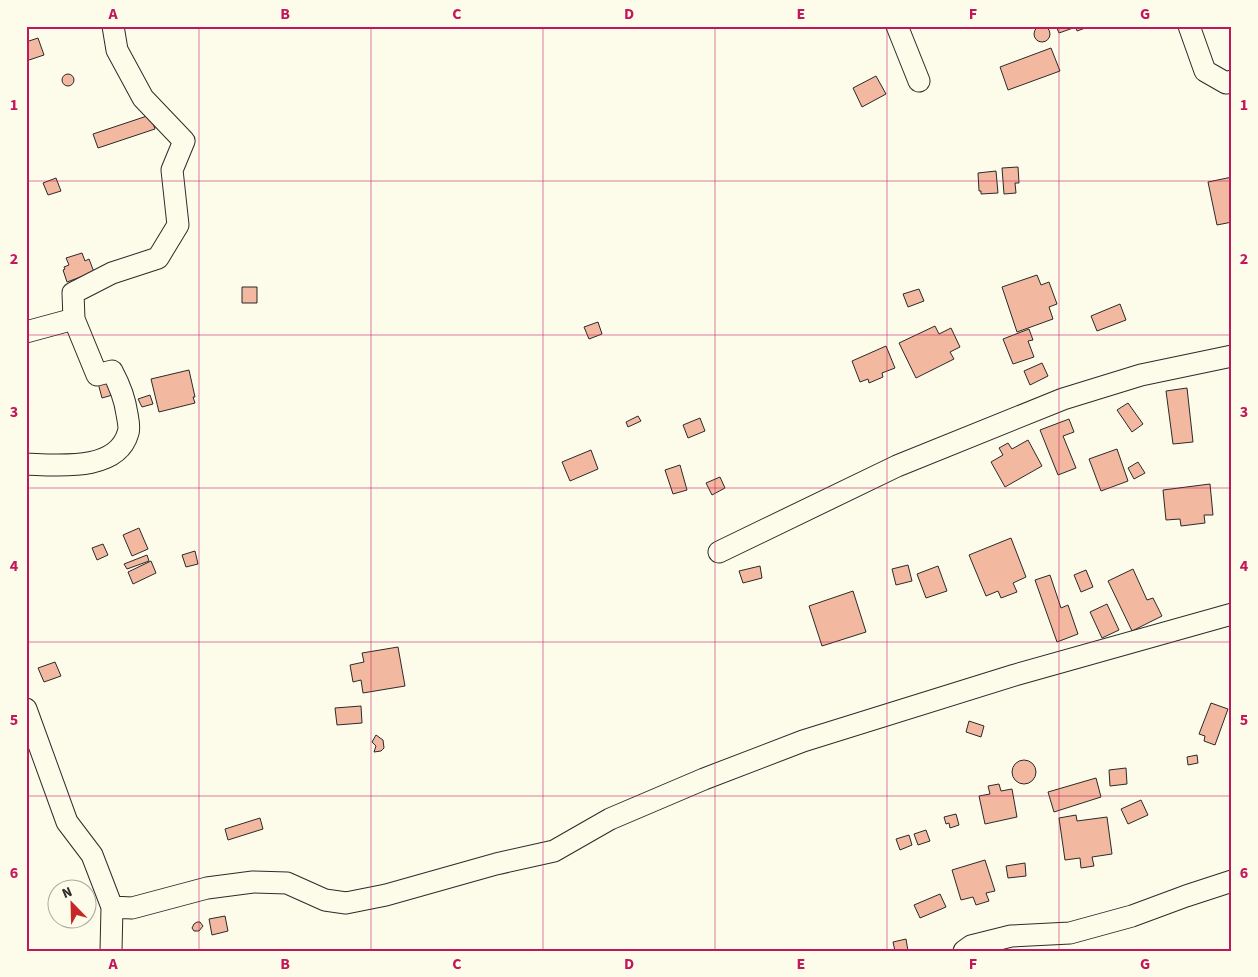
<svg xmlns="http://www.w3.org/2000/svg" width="1258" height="977" font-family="'Source Sans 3',sans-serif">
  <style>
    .building { fill: #f2b8a0; stroke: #2b2b2b }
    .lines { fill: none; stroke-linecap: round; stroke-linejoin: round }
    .street-casing { stroke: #2b2b2b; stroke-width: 23 }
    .street { stroke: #fdfbea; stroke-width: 21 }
    .grid { fill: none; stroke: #c2185b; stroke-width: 1; stroke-opacity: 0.55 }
    .neatline { fill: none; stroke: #c2185b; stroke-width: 2 }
    .grid-label { font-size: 16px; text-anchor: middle; font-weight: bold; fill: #c2185b }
  </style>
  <rect width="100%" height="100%" fill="#fdfbea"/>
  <path class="building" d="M 1056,26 L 1091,26 L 1077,31 L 1076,27 L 1059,33 Z
    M1034 34a8 8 0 1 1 16 0a8 8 0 1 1-16 0Z
    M 38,38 L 44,55 L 26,61 L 26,42 Z
    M 1051,48 L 1060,71 L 1008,90 L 1000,67 Z
    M62 80a6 6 0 1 1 12 0a6 6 0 1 1-12 0Z
    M 876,76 L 886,94 L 862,107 L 853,88 Z
    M 150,115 L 155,129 L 98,148 L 93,134 Z
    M 1018,167 L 1019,183 L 1015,183 L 1016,193 L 1004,194 L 1002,168 Z
    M 996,171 L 998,193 L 981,194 L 981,191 L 979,191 L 978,173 Z
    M 1232,177 L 1232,222 L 1217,225 L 1208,182 Z
    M 56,178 L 61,191 L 48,195 L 43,183 Z
    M 82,253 L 85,261 L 89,259 L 94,272 L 67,282 L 63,270 L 65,269 L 64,267 L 69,265 L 66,258 Z
    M 1037,275 L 1041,285 L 1049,282 L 1057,304 L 1049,307 L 1053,319 L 1017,332 L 1002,287 Z
    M 242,287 L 257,287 L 257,303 L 242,303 Z
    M 919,289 L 924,301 L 908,307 L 903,294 Z
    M 1120,304 L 1126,320 L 1097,331 L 1091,316 Z
    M 598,322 L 602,334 L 589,339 L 584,327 Z
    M 935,326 L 939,334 L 951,328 L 960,347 L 950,352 L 954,359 L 916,378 L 899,343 Z
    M 1029,329 L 1033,340 L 1028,341 L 1034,357 L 1013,364 L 1003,339 Z
    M 886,346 L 895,368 L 882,373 L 883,377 L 869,383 L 868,379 L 860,382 L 852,361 Z
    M 1042,363 L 1048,376 L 1030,385 L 1024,371 Z
    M 189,370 L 195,397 L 193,397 L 195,403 L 159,412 L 151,379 Z
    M 111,379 L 116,394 L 102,398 L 98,383 Z
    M 1187,388 L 1193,442 L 1173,444 L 1166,391 Z
    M 150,395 L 153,404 L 142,407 L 138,399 Z
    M 1128,403 L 1143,424 L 1132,432 L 1117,410 Z
    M 638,416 L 641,421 L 628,427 L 626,422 Z
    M 700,418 L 705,431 L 688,438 L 683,425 Z
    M 1069,419 L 1074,432 L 1063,436 L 1076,468 L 1058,475 L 1040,430 Z
    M 1028,440 L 1042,466 L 1005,487 L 991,462 L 1003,455 L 999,448 L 1008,443 L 1012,449 Z
    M 1117,449 L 1128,481 L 1101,491 L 1089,459 Z
    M 591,450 L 598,469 L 570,481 L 562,462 Z
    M 1138,462 L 1145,473 L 1134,479 L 1128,468 Z
    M 680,465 L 687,490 L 673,494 L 665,470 Z
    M 720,477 L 725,488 L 712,495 L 706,483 Z
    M 1210,484 L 1213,515 L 1204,515 L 1205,523 L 1181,526 L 1180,519 L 1166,520 L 1163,490 Z
    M 139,528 L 148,549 L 132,556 L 123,535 Z
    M 1011,538 L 1026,577 L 1013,583 L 1017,592 L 1001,598 L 998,591 L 986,596 L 969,555 Z
    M 103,544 L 108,555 L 97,560 L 92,548 Z
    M 195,551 L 198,564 L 186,567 L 182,555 Z
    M 147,555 L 149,561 L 127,569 L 124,564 Z
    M 151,561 L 156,573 L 133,584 L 128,572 Z
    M 908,565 L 912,581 L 896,585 L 892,569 Z
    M 760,566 L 762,578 L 743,583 L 739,571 Z
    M 938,566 L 947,591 L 926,598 L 917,574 Z
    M 1133,569 L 1147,600 L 1153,598 L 1162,616 L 1132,631 L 1108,581 Z
    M 1086,570 L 1093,587 L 1081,592 L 1074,575 Z
    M 1050,575 L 1061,608 L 1068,605 L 1078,634 L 1057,642 L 1035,580 Z
    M 853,591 L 866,632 L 822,646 L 809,606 Z
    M 1107,604 L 1119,630 L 1102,638 L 1090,612 Z
    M 398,647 L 405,686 L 363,693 L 361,680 L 353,682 L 350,665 L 364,662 L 362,653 Z
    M 55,662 L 61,676 L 44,682 L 38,668 Z
    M 1211,703 L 1228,709 L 1215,745 L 1204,741 L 1205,736 L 1199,734 Z
    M 361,706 L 362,723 L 337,725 L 335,708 Z
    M 969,721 L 984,726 L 981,737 L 966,732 Z
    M 376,735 L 383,740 L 384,748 L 381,751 L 374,752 L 376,746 L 372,742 Z
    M 1197,755 L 1198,763 L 1188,765 L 1187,757 Z
    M1012 772a12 12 0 1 1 24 0a12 12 0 1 1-24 0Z
    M 1126,768 L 1127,784 L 1110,786 L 1109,770 Z
    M 1096,778 L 1101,797 L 1054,812 L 1048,792 Z
    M 999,784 L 1001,791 L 1012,789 L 1017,817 L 985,824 L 979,796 L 990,794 L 988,786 Z
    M 1141,800 L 1148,815 L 1128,824 L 1121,809 Z
    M 956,814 L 959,825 L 950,828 L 949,823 L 946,824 L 944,817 Z
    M 1076,815 L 1077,821 L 1107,817 L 1112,854 L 1092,857 L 1094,866 L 1081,868 L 1080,858 L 1065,860 L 1059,818 Z
    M 260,818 L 263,829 L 228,840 L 225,829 Z
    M 926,830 L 930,841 L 918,845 L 914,834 Z
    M 909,835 L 912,845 L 900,850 L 896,839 Z
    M 985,860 L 995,891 L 986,893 L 989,901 L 976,905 L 973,897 L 961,900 L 952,870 Z
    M 1025,863 L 1026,876 L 1008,878 L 1006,866 Z
    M 940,894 L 946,907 L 920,918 L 914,905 Z
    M 225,916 L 228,931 L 212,935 L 209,919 Z
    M 197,922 L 200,922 L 203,926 L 199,931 L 194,931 L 192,928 L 194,924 Z
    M 906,939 L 908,951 L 895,951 L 893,942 Z"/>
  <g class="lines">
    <g class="street-casing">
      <path id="street" d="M 897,26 L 919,81
        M 1189,26 L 1205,71 L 1226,83 L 1232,81
        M 26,332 L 74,319 L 73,293 L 112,273 L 158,258 L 178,225 L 172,170 L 184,141 L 143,98 L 117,50 L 113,26
        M 26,464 C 58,465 117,472 128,433 C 130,428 128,420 127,414 C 125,399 119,384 112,371 L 97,375 L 74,319
        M 719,552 L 897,466 L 1063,399 L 1141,375 L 1232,356
        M 26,709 L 67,822 L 92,855 L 112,907 L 111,951
        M 112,907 L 132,908 L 207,888 L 253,882 L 287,883 L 325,900 L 346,903 L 386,895 L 496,864 L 554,851 L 610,819 L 704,779 L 803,741 L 1015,675 L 1232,614
        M 964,951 L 971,946 L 1011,936 L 1070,933 L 1132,916 L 1186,896 L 1232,881"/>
    </g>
    <use href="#street" class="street"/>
  </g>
  <path class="grid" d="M 199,26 L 199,951M 371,26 L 371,951M 543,26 L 543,951M 715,26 L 715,951M 887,26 L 887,951M 1059,26 L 1059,951M 26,181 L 1232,181M 26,335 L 1232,335M 26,488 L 1232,488M 26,642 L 1232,642M 26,796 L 1232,796"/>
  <rect width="1258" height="977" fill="none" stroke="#fdfbea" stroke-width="55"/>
  <g transform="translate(72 904) rotate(337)"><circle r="24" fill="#fdfbea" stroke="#a9a89e"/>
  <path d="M0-4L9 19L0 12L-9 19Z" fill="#c62828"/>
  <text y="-8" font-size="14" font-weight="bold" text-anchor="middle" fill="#2b2b2b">N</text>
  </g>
  <rect x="28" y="28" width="1202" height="922" class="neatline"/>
  <g class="grid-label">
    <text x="113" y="19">A</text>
    <text x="285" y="19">B</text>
    <text x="457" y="19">C</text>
    <text x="629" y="19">D</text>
    <text x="801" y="19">E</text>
    <text x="973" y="19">F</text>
    <text x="1145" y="19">G</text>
    <text x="14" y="110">1</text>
    <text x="1244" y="110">1</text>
    <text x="14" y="264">2</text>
    <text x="1244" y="264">2</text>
    <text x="14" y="417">3</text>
    <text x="1244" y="417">3</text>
    <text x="14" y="571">4</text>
    <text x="1244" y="571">4</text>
    <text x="14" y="725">5</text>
    <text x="1244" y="725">5</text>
    <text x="14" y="878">6</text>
    <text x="1244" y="878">6</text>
    <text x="113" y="969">A</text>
    <text x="285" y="969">B</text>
    <text x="457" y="969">C</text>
    <text x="629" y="969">D</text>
    <text x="801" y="969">E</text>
    <text x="973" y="969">F</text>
    <text x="1145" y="969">G</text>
  </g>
</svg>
